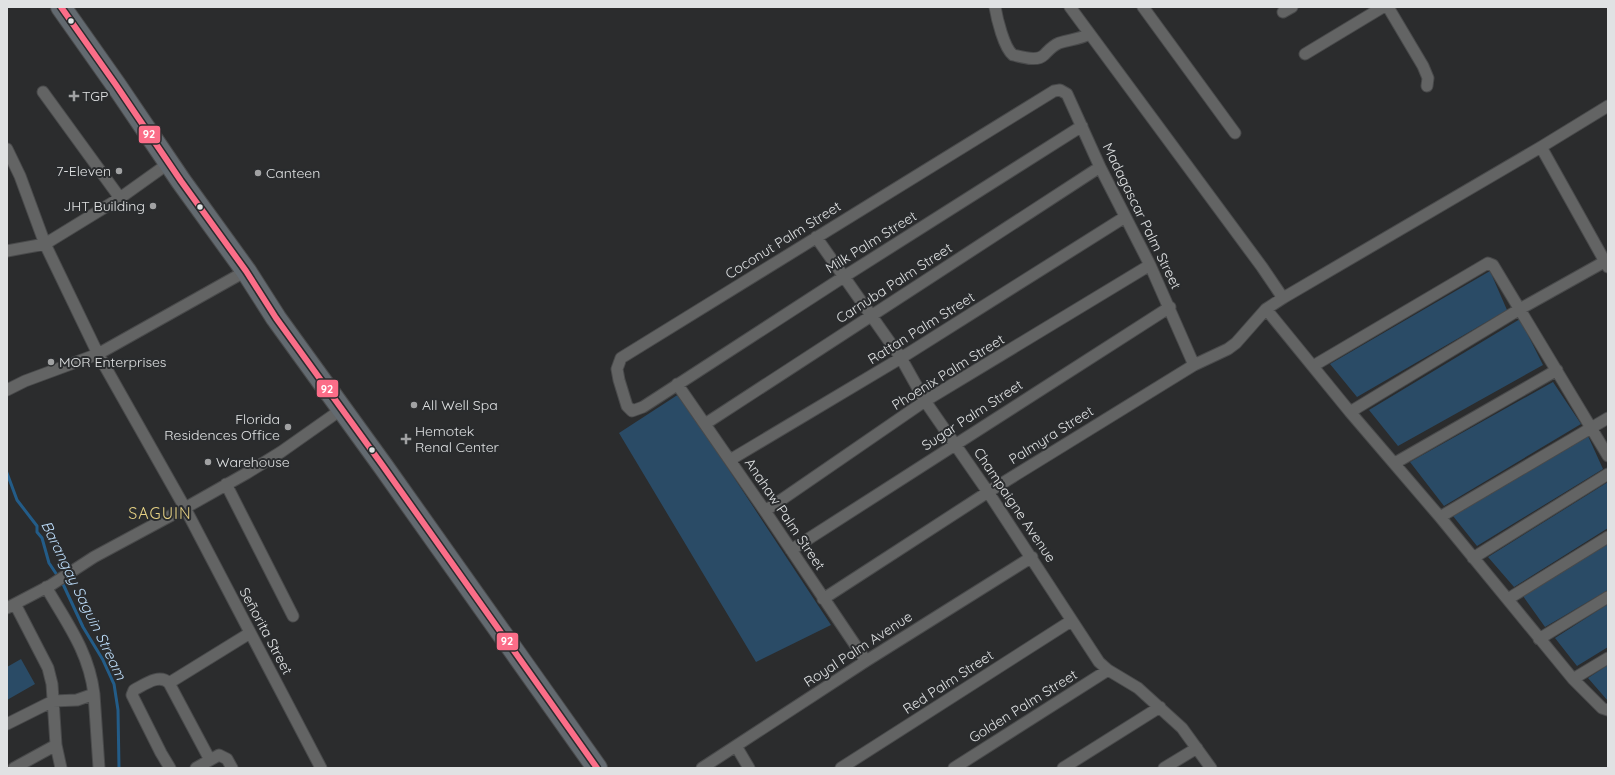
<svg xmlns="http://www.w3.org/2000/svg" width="1615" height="775" font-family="Quicksand,sans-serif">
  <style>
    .green { fill: #2a4b66 }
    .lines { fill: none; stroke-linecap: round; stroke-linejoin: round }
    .stream { stroke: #235c88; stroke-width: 3 }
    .street-casing { stroke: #494a4b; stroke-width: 13 }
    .highway-casing { stroke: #494a4b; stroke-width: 22 }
    .street { stroke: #636464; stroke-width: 11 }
    .highway { stroke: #636a70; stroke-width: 20 }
    .bus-1-casing { stroke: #2a2c2e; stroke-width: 9 }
    .bus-1 { stroke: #fb6d88; stroke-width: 6 }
    .bus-dot { fill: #e0e2e3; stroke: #2a2c2e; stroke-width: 1.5 }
    .poi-dot { fill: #a1a2a3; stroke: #2a2c2e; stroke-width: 1.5 }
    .labels { text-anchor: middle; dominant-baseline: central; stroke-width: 4; stroke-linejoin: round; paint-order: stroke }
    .poi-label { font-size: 14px; fill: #e0e2e3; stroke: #2a2c2e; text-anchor: start }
    .street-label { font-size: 14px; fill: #e0e2e3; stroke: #2a2c2e }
    .water-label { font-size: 15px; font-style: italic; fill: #bcdcf9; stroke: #2a2c2e }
    .quarter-label { font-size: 16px; letter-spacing: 1px; fill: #e5d083; stroke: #2a2c2e }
    .line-badge { stroke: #2a2c2e; stroke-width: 1.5 }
    .badge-label { font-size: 11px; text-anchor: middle; font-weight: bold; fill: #fff }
  </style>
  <rect width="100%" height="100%" fill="#2b2c2d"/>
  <path class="green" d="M 1490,271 L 1507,310 L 1357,397 L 1330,364 Z
    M 1520,319 L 1543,365 L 1398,446 L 1369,410 Z
    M 1553,382 L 1581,424 L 1444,506 L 1410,462 Z
    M 679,394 L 831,625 L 756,662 L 619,433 Z
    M 1588,436 L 1603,469 L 1477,546 L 1453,516 Z
    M 1608,482 L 1608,528 L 1514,587 L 1488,557 Z
    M 1608,543 L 1608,590 L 1545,627 L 1523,596 Z
    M 1608,604 L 1608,647 L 1577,666 L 1555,638 Z
    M 21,659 L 35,684 L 7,700 L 7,667 Z
    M 1608,665 L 1608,701 L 1588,678 Z"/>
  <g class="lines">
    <path class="stream" d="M 7,473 L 17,500 L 37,526 L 37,532 L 42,538 L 49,563 L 63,584 L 83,627 L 103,660 L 114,684 L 118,710 L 119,768"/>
    <g class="street-casing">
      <path id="street" d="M 995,7 C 997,19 1004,48 1013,55 C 1022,57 1037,62 1044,55 C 1049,50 1052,46 1059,43 C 1070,39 1078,40 1089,34
        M 1070,7 L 1262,267 L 1283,298
        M 1143,7 L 1235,133
        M 1388,7 L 1423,66 L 1428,78 L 1427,86
        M 1283,12 L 1292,7
        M 1305,54 L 1383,7
        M 43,92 L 120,198
        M 1082,126 L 845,276 L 643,407 L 632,411 L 627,406 L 619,380 L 617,369 L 621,358 L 1054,91 L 1060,90 L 1067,94 L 1100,167 L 1150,265 L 1194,365
        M 1541,147 L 1608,267
        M 7,149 L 20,176 L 45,244 L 98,354 L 185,508 L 321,768
        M 816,237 L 901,358 L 925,401 L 988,492 L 1099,662 L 1108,670 L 1138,688 L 1182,728 L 1211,768
        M 7,251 L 45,244 L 120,198 L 169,163
        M 1266,309 L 1350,412 L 1440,517 L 1573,679 L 1602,708 L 1608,710
        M 1313,366 L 1488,263 L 1493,265 L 1608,456
        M 677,384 L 765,511 L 866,661
        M 7,390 L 25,381 L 98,354 L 246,271
        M 1350,412 L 1520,309 L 1604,262
        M 705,424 L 1100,167
        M 730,460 L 901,358 L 1125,217
        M 1395,463 L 1557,370
        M 226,484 L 293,616
        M 765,511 L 925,401 L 1150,265
        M 1440,517 L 1608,418
        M 791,550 L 1170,307
        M 1473,558 L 1608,474
        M 823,599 L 988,492 L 1194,365 L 1228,349 L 1236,343 L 1266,309 L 1283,298 L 1541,147 L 1608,106
        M 1508,599 L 1608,537
        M 7,608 L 51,585 L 94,557 L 185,508 L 247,473 L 281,452 L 342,409
        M 1539,639 L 1608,597
        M 1573,679 L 1608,658
        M 169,683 L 250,633
        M 94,694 L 99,768
        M 7,724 L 53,701 L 77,700 L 94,694 C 89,652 67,623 46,587
        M 56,745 L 61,768
        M 736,746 L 749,768
        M 14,768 L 56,745 L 52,684 L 48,668 L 15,604
        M 170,768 L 161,753 L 132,695 L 134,690 C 144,685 159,673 169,683 L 210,760
        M 196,768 L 219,755 L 227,759 L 232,768
        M 702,768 L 866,661 L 1032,557
        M 841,768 L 1071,621
        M 954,768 L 1108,670
        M 1063,768 L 1160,707
        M 1164,768 L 1197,748"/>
    </g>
    <g class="highway-casing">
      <path id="highway" d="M 61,7 L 116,85 L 181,181 L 246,271 L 276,318 L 383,466 L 597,768"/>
    </g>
    <use href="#street" class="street"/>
    <use href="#highway" class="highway"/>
    <g class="bus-1-casing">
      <path id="bus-1" d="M 61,7 L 116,85 L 181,181 L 246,271 L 276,318 L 383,466 L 597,768"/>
    </g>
    <use href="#bus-1" class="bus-1"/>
  </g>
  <g class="bus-dot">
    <circle cx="71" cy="21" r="3.5"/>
    <circle cx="200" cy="207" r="3.5"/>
    <circle cx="372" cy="450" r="3.5"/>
  </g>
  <g class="poi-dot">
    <path d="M72 90h4v4h4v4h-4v4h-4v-4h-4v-4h4z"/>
    <circle cx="119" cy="171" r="4"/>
    <circle cx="258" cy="173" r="4"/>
    <circle cx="153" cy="206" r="4"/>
    <circle cx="51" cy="362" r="4"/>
    <circle cx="414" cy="405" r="4"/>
    <circle cx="288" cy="427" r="4"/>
    <path d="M404 433h4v4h4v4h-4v4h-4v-4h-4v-4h4z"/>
    <circle cx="208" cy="462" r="4"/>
  </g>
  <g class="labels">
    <g class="poi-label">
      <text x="82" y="96">TGP</text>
      <text x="111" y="171" text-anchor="end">7-Eleven</text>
      <text x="266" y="173">Canteen</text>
      <text x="145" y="206" text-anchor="end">JHT Building</text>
      <text x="59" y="362">MOR Enterprises</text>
      <text x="422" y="405">All Well Spa</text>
      <text x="280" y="419" text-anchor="end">Florida<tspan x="280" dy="16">Residences Office</tspan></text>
      <text x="415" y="431">Hemotek<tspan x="415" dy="16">Renal Center</tspan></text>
      <text x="216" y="462">Warehouse</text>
    </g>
    <g class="street-label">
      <text transform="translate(1142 216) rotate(64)">Madagascar Palm Street</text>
      <text transform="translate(783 240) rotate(-32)">Coconut Palm Street</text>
      <text transform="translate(871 242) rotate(-32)">Milk Palm Street</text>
      <text transform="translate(894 283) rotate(-33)">Carnuba Palm Street</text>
      <text transform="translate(921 328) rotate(-32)">Rattan Palm Street</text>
      <text transform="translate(948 372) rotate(-32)">Phoenix Palm Street</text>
      <text transform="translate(972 415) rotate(-33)">Sugar Palm Street</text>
      <text transform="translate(1051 435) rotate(-32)">Palmyra Street</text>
      <text transform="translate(1015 505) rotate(56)">Champaigne Avenue</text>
      <text transform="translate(785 514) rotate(56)">Anahaw Palm Street</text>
      <text transform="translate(266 631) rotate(62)">Señorita Street</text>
      <text transform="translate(858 649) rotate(-33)">Royal Palm Avenue</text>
      <text transform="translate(948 682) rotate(-33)">Red Palm Street</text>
      <text transform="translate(1023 706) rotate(-32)">Golden Palm Street</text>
    </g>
    <g class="water-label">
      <text transform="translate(84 600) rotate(64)">Barangay Saguin Stream</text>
    </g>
    <g class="quarter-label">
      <text x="160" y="513">SAGUIN</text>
    </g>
  </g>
  <g class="line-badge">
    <rect x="138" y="125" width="23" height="19" rx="4" fill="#fb6d88"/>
    <rect x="316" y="379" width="23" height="19" rx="4" fill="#fb6d88"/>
    <rect x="496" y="632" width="23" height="19" rx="4" fill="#fb6d88"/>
  </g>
  <g class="badge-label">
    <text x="149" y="138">92</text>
    <text x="327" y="393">92</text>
    <text x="507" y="645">92</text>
  </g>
  <rect width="1615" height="775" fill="none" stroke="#e0e2e3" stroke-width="16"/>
</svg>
